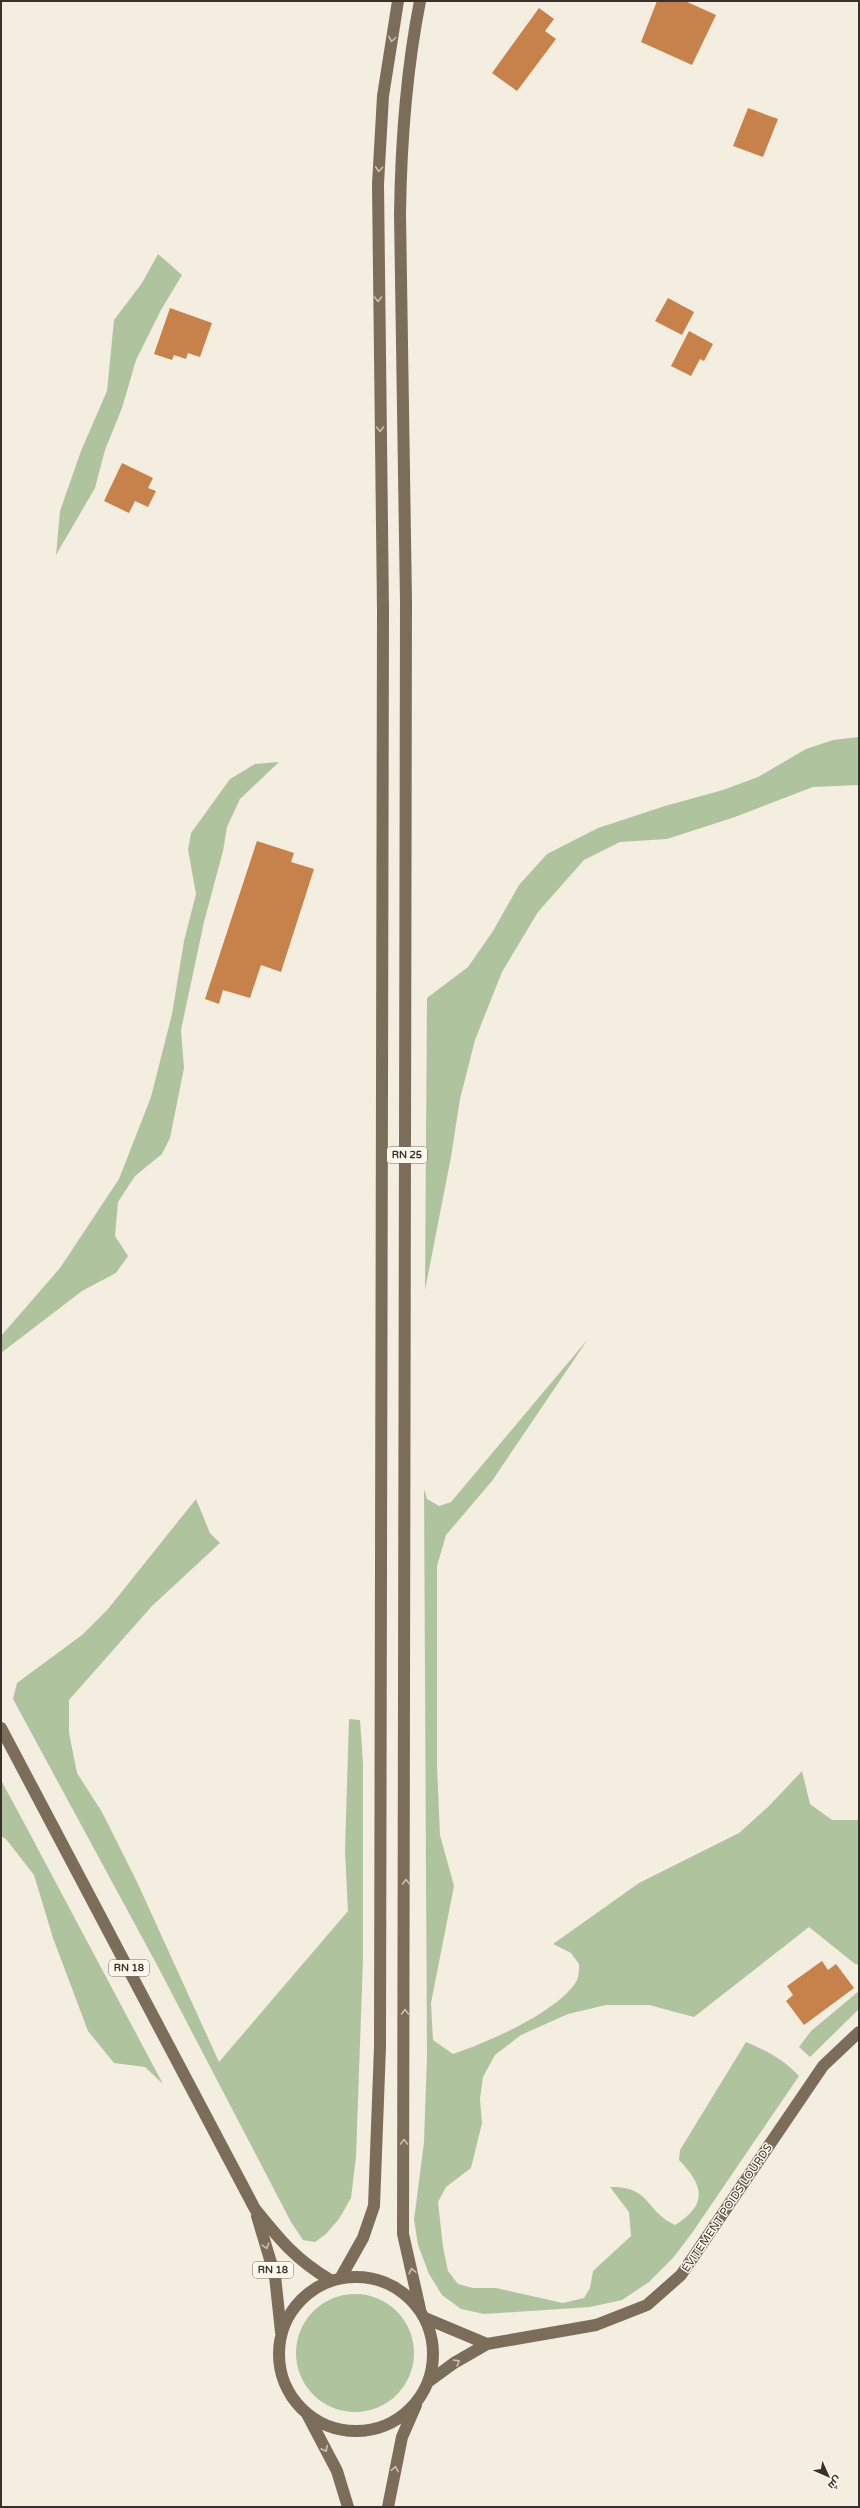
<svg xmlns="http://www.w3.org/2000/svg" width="860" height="2508" font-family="'Varela Round',Cairo,sans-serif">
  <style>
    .green { fill: #b0c39f }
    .building { fill: #c7814a }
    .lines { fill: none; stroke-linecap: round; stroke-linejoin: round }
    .major { stroke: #7c6d5b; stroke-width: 12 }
    .oneway { stroke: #c8c0b3 }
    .labels { text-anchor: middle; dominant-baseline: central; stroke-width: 3; stroke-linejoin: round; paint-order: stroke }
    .shield { fill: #fbf7ed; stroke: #746d64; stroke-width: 1 }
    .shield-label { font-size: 10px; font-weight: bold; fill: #3a322a }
    .street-label { font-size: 11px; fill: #3a322a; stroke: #fbf7ed }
  </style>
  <rect width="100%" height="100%" fill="#f4eee0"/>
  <path class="green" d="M 158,254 L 182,275 L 161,310 L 136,360 L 122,408 L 105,450 L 95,488 L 56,555 L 60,511 L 81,451 L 107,391 L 114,320 L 142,283 Z
    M 859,737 L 859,785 L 813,787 L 735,817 L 667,839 L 620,842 L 584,860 L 538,912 L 502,972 L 475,1040 L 460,1099 L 451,1157 L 425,1290 L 427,998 L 468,967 L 493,931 L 519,885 L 547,854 L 598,828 L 665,806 L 723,790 L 758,777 L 806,749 L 833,740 Z
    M 279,762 L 240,799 L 227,827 L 223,851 L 204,922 L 181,1030 L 184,1068 L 170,1138 L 162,1154 L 135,1176 L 118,1202 L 115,1236 L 128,1256 L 116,1273 L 82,1291 L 1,1353 L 1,1336 L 60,1268 L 119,1179 L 151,1097 L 172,1014 L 184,941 L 196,894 L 188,850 L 191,833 L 230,779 L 255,764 Z
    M 588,1339 L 492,1481 L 446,1535 L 437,1566 L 437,1766 L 440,1835 L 454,1886 L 431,2003 L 433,2040 L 453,2054 C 488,2042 556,2013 576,1982 C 579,1978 579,1969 579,1964 L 571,1953 L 553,1944 L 639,1883 L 739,1833 L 769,1806 L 802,1771 L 810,1804 L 832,1820 L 859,1820 L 859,1965 L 855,1964 L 809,1927 L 694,2017 L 649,2005 L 606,2005 L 568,2014 L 521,2035 L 495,2055 L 483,2077 L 480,2099 L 482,2123 L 471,2168 L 446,2187 L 438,2202 L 443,2247 L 448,2271 L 458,2284 L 473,2288 L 496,2288 L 563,2303 L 584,2298 L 590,2288 L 593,2271 L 631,2236 L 629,2212 L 610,2187 C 651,2186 644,2210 675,2225 C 708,2204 704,2186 679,2160 L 680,2150 L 746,2042 C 766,2050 784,2060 799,2076 L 692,2233 L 673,2258 L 649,2282 L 622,2300 L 590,2307 L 484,2314 L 461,2309 L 442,2295 L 429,2274 L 418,2245 L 414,2220 L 424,2142 L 427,2055 L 424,1489 L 427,1499 L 439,1506 L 451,1502 Z
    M 196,1499 L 210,1533 L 220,1543 L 152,1606 L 69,1700 L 69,1733 L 77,1773 L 102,1812 L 137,1882 L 219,2062 L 348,1911 L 345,1851 L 349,1719 L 360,1720 L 363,1763 L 363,1959 L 356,2157 L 351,2198 L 339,2219 L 326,2234 L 315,2242 L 303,2240 L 291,2222 L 157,1965 L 13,1699 L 17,1683 L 82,1635 L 108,1609 Z
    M 1,1780 L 22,1819 L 163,2084 L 145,2067 L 114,2063 L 88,2031 L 53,1938 L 34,1875 L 6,1839 L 1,1836 Z
    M 859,1991 L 859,2009 L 810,2057 L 799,2047 L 811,2031 Z
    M296 2353a59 59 0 1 1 118 0a59 59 0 1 1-118 0Z"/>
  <path class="building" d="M 657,1 L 685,1 L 716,15 L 692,65 L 641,42 Z
    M 539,8 L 554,19 L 545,31 L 556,39 L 517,91 L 492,73 Z
    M 748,108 L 778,119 L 763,157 L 733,146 Z
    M 668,298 L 694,312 L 682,335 L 655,321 Z
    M 170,308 L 212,323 L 200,357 L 188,353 L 186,359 L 174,355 L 172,360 L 154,354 Z
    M 689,331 L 713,344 L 704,361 L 700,359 L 691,376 L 671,366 Z
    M 122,463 L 153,478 L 148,488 L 156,491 L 148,507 L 135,501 L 129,513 L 104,501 Z
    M 257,841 L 294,853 L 291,862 L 314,869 L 281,972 L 261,965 L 250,998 L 223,990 L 219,1004 L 205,999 Z
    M 822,1961 L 828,1970 L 836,1964 L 854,1988 L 804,2025 L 786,2001 L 793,1995 L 787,1986 Z"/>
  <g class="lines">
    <path class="major" d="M 1,1728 L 255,2209 C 280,2240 295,2259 330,2280
      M 257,2216 L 275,2276 L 281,2332
      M279 2354a77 77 0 1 1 154 0a77 77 0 1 1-154 0Z
      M 341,2277 L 363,2238 L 374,2206 L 380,2047 L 383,611 L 378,184 L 383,96 L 398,1
      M 420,2309 L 403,2234 L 406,602 L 400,214 C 401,142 406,72 420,1
      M 425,2318 L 487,2344
      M 428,2382 L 454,2363 L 487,2344 L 596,2325 L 647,2305 L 681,2275 L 823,2066 L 859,2032
      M 307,2414 L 337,2471 L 348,2507
      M 388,2507 L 402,2437 L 416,2405"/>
  </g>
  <defs><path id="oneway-chevron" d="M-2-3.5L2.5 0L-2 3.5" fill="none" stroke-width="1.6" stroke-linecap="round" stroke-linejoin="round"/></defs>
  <g class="oneway">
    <use href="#oneway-chevron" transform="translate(392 39) rotate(98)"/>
    <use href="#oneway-chevron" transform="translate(379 169) rotate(94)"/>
    <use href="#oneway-chevron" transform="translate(378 299) rotate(90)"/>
    <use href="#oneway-chevron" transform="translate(380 429) rotate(89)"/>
    <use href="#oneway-chevron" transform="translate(406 1882) rotate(-90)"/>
    <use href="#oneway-chevron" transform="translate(405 2012) rotate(-90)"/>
    <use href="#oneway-chevron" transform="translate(404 2142) rotate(-90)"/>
    <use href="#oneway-chevron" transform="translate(266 2246) rotate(73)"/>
    <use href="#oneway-chevron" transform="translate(412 2271) rotate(-103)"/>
    <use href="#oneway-chevron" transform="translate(457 2362) rotate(-32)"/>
    <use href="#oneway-chevron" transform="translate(325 2449) rotate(63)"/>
    <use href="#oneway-chevron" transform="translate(395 2469) rotate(-79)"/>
  </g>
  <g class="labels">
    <g class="shield">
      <rect x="387" y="1147" width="40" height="16" rx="3"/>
      <rect x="109" y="1960" width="40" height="16" rx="3"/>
      <rect x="253" y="2262" width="40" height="16" rx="3"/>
    </g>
    <g class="shield-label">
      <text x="407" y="1155">RN 25</text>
      <text x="129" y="1968">RN 18</text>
      <text x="273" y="2270">RN 18</text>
    </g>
    <g class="street-label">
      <text transform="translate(727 2208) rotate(-56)">ÉVITEMENT POIDS LOURDS</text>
    </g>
  </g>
  <rect width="860" height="2508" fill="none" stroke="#3a322a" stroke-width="4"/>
  <g transform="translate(828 2476) rotate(135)" stroke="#fbf7ed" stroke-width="3" paint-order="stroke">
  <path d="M0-3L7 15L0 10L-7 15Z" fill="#3a322a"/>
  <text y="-6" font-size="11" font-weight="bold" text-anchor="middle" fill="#3a322a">ش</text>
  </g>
</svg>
